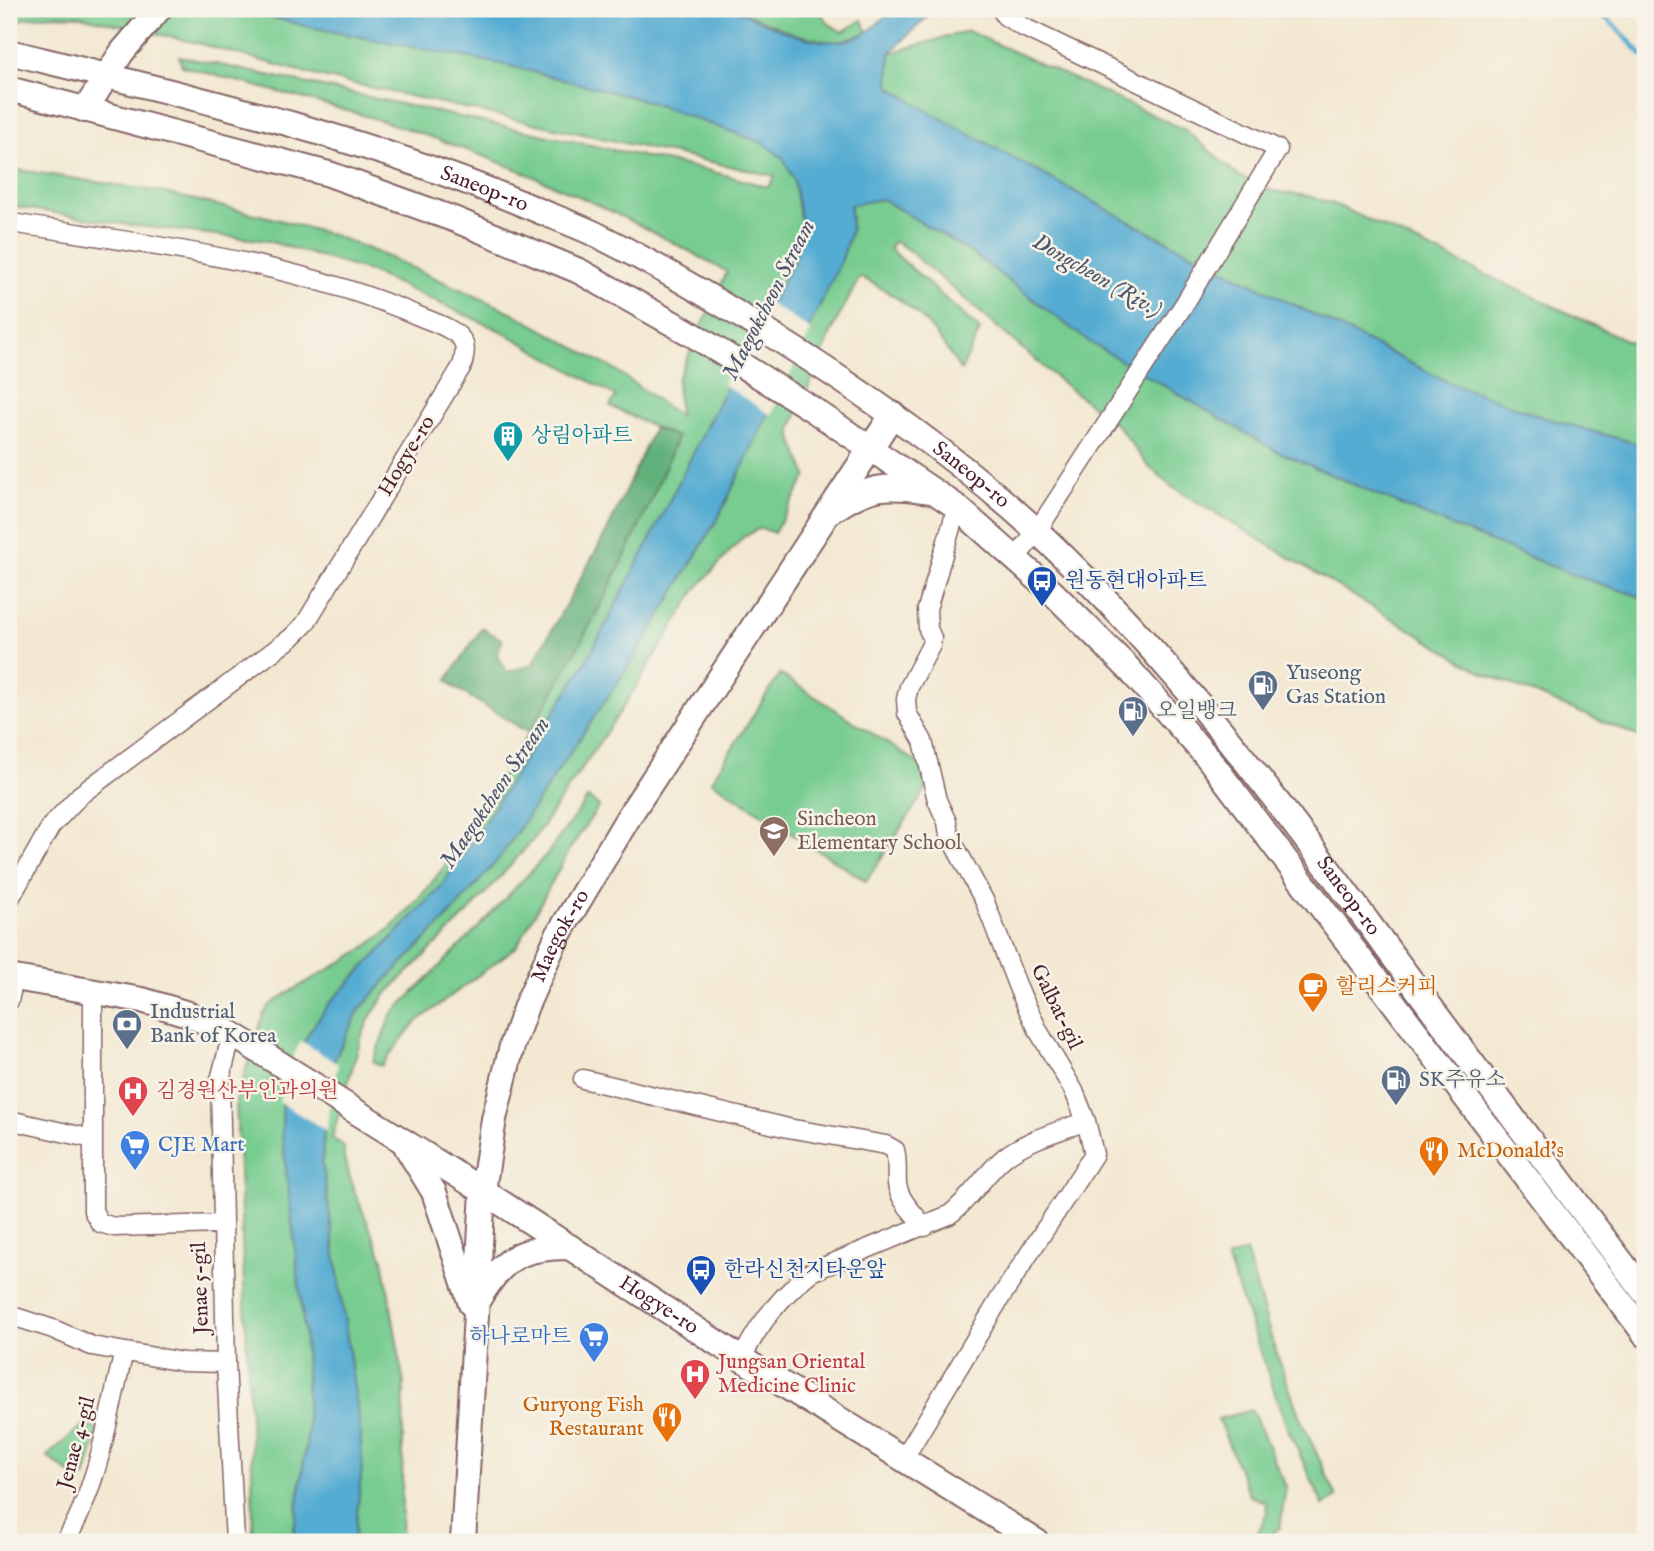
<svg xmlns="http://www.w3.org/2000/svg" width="1654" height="1551" font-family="'IM FELL English','Noto Serif KR',serif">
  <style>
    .green { fill: #77cc90; stroke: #60765e; stroke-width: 2 }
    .forest { fill: #61b07a; stroke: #566852; stroke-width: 2 }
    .water { fill: #55acd2; stroke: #50667e; stroke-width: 2 }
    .pier { fill: #f3e8d2 }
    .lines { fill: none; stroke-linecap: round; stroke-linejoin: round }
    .stream { stroke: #55acd2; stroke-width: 5 }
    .street-casing { stroke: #856565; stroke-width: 21 }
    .secondary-casing { stroke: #856565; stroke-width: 28 }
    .street { stroke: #fff; stroke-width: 18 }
    .secondary { stroke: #fff; stroke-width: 24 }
    .labels { text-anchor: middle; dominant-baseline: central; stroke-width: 5; stroke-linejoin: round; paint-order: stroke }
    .street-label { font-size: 21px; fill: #4a1f2b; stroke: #f7f3e8 }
    .culture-label { font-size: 21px; fill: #0d838f; stroke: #f7f3e8; text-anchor: start }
    .transit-label { font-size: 21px; fill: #164399; stroke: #f7f3e8; text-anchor: start }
    .service-label { font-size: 21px; fill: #4e5e75; stroke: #f7f3e8; text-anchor: start }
    .education-label { font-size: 21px; fill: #785e54; stroke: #f7f3e8; text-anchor: start }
    .food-label { font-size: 21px; fill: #c56008; stroke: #f7f3e8; text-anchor: start }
    .health-label { font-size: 21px; fill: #be3a42; stroke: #f7f3e8; text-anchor: start }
    .shop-label { font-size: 21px; fill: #366cbe; stroke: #f7f3e8; text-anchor: start }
    .water-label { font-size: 23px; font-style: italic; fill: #4e576e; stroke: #f7f3e8 }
  </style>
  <rect width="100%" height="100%" fill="#f7f3e8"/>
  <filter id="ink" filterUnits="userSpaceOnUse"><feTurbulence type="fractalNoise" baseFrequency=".0143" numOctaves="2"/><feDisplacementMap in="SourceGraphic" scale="14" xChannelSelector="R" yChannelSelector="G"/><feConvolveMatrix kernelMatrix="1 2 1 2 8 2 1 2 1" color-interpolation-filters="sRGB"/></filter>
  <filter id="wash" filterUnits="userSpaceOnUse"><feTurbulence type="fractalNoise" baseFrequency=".00686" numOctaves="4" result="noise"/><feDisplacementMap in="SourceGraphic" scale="28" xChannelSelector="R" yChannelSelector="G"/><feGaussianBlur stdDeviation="1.57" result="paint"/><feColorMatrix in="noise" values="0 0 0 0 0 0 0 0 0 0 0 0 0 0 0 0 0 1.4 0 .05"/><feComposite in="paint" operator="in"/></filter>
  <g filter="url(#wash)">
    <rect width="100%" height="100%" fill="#f3e8d2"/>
    <path class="green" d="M 9,9 L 241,9 L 309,27 L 506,64 L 643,100 L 763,143 L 783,158 L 794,180 L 802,228 L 794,262 L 751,337 L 650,540 L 586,662 L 479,831 L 439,889 L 329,1004 L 310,1031 L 293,1064 L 283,1094 L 282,1133 L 305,1337 L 308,1431 L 292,1542 L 253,1542 L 252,1464 L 236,1101 L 263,1015 L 269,1006 L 280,998 C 320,972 365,954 399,920 C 443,876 476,820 507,768 C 572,663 632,553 677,438 L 610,406 L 616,396 L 501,331 L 371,272 L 268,241 L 130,225 L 12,206 L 11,169 L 156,191 L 272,218 L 333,235 L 381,254 L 511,312 L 617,371 L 679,416 L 677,380 L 727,272 C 621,212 508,161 392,124 C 323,102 252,86 182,66 L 179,56 L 706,170 L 768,187 L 775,176 L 318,76 L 197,43 L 80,16 L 51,15 L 27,18 L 9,24 Z
      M 734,9 L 818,9 L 828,23 L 842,32 L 862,20 L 868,32 L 834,43 L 795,34 Z
      M 968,31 L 1186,130 L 1239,176 L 1272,191 L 1308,196 L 1334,204 L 1645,349 L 1645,446 L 1545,418 L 1448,382 L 1143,229 L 931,113 L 889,86 L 890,53 Z
      M 882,199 L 972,253 L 1091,343 L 1275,450 L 1417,512 L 1576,576 L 1645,598 L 1645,739 L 1481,672 L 1172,487 L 1148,466 L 1119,427 L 1060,381 L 908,250 L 895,241 L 889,248 L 980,330 L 961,371 C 931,323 912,302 860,277 L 834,326 L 791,429 L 793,441 L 807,476 L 774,533 L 761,528 L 744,536 L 697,588 L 622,709 L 533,840 L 466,915 L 388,992 L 370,1017 L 361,1038 L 332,1138 L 344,1146 L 344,1159 L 355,1193 L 383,1259 L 404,1384 L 401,1542 L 354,1542 L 362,1466 L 360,1429 L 322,1162 L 325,1113 L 335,1058 L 359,1010 L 388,978 L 444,921 L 498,860 L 642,646 L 719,516 L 842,259 L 851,230 L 850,205 Z
      M 780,674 L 921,765 L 927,788 L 866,881 L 711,781 Z
      M 588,798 L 599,806 L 570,849 L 517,946 L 414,1024 L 381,1066 L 373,1061 L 391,1015 L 477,929 L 547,854 Z
      M 1246,1251 L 1273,1344 L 1301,1420 L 1337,1497 L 1323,1505 L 1287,1427 L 1227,1258 Z
      M 1252,1410 L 1286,1487 L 1280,1528 L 1264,1539 L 1265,1542 L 1254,1542 L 1267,1513 L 1266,1502 L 1250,1496 L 1218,1419 Z
      M 83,1425 L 99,1430 L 85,1477 L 70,1474 L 47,1456 Z"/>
    <path class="forest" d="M 654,428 L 677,437 C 637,540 585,639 529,733 L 454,687 L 447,680 L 482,628 L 503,640 L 497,654 L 507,672 L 532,665 L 607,531 Z"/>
    <path class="water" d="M 241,9 L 734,9 C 774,26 827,58 869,31 C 877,25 885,16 893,9 L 935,9 L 890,53 L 889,86 L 931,113 L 1143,229 L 1448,382 L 1545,418 L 1645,446 L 1645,598 L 1576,576 L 1417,512 L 1275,450 L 1091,343 L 972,253 L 882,199 L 850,205 L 851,230 L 842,259 L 719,516 L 642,646 L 498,860 L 444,921 L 388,978 L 359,1010 L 335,1058 L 325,1113 L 322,1162 L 360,1429 L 362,1466 L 354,1542 L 293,1542 L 308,1431 L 305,1337 L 282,1133 L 283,1094 L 293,1064 L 310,1031 L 329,1004 L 439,889 L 479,831 L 586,662 L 650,540 L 751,337 L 794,262 L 802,228 L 794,180 L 783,158 L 763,143 L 643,100 L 506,65 L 309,27 Z"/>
    <path class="pier" d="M 767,302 L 811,330 L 771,415 L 723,384 Z
      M 301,1041 L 338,1064 L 328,1113 L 327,1131 L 279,1102 L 289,1063 Z"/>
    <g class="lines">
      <path class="stream" d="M 1593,9 L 1612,23 L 1645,58"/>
    </g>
  </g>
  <g filter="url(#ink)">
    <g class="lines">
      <g class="street-casing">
        <path id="street" d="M 1001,9 L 1005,16 L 1023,27 L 1278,149 L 1185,303 L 1037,531 L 1016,558
          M 9,228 L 12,223 C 150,245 292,261 421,317 C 433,322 454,328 462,340 C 467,347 464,358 462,366 L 305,624 L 291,638 L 80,795 L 51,826 L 9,900
          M 93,991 L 93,1211 L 100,1223 L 114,1227 L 222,1224
          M 9,1001 L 14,978
          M 232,1034 L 220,1080 L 226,1363 L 235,1542
          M 583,1079 L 788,1128 L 886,1145 L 895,1150 C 898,1162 896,1172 897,1184 C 899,1200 915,1215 925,1227
          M 9,1120 L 93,1139
          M 9,1315 L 53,1329 L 92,1346 L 183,1362 L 226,1363
          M 742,1359 C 758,1324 781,1296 811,1272 L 949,1215 C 971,1199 985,1173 1006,1156 C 1029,1139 1060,1131 1086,1121
          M 904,1458 L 999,1300 L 1094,1154 L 1086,1121 L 1074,1091 L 1039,1032 L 1019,990 L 985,902 L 949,835 L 947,822 L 937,800 L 923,741 L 907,713 L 906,699 L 909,687 L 931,645 L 932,638 L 928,629 L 927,609 L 957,507
          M 65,1542 C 99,1486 108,1415 124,1352"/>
      </g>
      <g class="secondary-casing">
        <g id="secondary">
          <path id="s1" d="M 9,52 C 185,95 363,136 530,207 C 553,217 577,225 599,236 C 659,266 718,301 775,337 C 868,395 960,459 1040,534 C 1173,659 1282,805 1389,951 C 1474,1066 1559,1180 1645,1293"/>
          <path d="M 9,89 L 329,174 L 456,220 L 579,271 L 695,336 L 809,407 L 957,507 L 1048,588 L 1128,668 L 1209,759 L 1645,1334"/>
          <path d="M 85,110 L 122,52 L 159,9"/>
          <path d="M 833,510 C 869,485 887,484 930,491"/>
          <path id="s2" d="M 9,977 L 142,1000 L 188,1014 L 232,1034 L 483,1191 L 742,1359 L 1037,1542"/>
          <path d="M 407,1148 L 434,1192 L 471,1304"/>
          <path d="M 479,1298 C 504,1257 521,1247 570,1247"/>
          <path id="s3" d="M 463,1542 L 483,1191 L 494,1119 L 512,1046 L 526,1006 L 557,937 L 631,813 L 893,414"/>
        </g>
      </g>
      <use href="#street" class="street"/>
      <use href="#secondary" class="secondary"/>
    </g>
  </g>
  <defs>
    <g id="building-pin" transform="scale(1.575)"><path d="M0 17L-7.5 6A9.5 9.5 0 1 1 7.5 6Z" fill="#0f9aa8" stroke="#f7f3e8"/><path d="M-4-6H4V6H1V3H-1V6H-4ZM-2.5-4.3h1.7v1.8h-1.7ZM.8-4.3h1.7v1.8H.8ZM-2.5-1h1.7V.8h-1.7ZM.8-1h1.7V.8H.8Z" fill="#fff"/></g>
    <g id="bus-pin" transform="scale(1.575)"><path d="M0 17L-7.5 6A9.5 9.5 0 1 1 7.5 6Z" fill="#1a4fb4" stroke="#f7f3e8"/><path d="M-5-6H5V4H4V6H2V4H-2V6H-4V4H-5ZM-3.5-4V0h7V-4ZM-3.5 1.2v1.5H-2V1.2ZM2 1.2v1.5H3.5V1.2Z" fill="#fff"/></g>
    <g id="fuel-pin" transform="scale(1.575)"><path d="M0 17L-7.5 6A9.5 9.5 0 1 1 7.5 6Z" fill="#5c6f8a" stroke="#f7f3e8"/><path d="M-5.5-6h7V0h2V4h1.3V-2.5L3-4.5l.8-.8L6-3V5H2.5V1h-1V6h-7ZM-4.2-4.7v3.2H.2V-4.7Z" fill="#fff"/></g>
    <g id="school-pin" transform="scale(1.575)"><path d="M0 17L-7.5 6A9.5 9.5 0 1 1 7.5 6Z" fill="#8d6e63" stroke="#f7f3e8"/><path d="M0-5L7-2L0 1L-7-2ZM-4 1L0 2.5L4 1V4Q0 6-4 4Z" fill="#fff"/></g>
    <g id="cafe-pin" transform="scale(1.575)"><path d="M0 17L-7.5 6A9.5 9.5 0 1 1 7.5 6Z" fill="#e8710a" stroke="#f7f3e8"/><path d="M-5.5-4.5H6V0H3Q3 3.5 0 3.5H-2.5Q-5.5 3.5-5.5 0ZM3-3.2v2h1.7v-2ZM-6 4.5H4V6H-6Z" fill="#fff"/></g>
    <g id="bank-pin" transform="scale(1.575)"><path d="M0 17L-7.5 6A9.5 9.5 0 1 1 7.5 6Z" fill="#5c6f8a" stroke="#f7f3e8"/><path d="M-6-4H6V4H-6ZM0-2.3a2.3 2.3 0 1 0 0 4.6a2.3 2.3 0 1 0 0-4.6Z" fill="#fff"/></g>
    <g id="hospital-pin" transform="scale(1.575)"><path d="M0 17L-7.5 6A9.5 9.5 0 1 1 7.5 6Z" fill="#e0444e" stroke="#f7f3e8"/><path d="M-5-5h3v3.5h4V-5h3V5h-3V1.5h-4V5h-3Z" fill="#fff"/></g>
    <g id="supermarket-pin" transform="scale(1.575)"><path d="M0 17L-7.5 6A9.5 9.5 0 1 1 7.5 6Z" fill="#3f7fe0" stroke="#f7f3e8"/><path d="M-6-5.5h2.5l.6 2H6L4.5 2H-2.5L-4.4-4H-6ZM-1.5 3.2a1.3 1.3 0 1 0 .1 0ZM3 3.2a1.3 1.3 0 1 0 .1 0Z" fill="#fff"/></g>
    <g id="restaurant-pin" transform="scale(1.575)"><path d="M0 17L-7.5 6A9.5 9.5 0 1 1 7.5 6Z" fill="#e8710a" stroke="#f7f3e8"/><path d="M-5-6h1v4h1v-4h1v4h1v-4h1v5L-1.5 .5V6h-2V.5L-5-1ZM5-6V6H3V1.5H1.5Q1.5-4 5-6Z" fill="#fff"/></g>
  </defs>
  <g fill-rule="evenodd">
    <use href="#building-pin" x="508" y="436"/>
    <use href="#bus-pin" x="1042" y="581"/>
    <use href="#fuel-pin" x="1263" y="685"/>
    <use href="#fuel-pin" x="1133" y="711"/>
    <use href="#school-pin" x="774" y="831"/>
    <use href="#cafe-pin" x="1313" y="987"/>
    <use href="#bank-pin" x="127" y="1024"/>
    <use href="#fuel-pin" x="1396" y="1080"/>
    <use href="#hospital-pin" x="133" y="1091"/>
    <use href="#supermarket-pin" x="135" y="1145"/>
    <use href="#restaurant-pin" x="1434" y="1151"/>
    <use href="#bus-pin" x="701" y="1270"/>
    <use href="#supermarket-pin" x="594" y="1337"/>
    <use href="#hospital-pin" x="695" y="1374"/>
    <use href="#restaurant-pin" x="667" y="1417"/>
  </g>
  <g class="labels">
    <g class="street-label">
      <text stroke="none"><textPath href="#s1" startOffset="495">Saneop-ro</textPath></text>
      <text transform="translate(407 456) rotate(-59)">Hogye-ro</text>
      <text stroke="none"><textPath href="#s1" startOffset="1062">Saneop-ro</textPath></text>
      <text stroke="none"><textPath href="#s1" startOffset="1629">Saneop-ro</textPath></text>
      <text stroke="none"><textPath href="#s3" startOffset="620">Maegok-ro</textPath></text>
      <text transform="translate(1056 1007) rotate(64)">Galbat-gil</text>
      <text transform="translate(201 1288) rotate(-92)">Jenae 5-gil</text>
      <text stroke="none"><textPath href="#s2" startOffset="737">Hogye-ro</textPath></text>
      <text transform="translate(77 1443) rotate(-75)">Jenae 4-gil</text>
    </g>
    <g class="culture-label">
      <text x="531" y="436">상림아파트</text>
    </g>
    <g class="transit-label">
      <text x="1065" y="581">원동현대아파트</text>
      <text x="724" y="1270">한라신천지타운앞</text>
    </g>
    <g class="service-label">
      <text x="1286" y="673">Yuseong<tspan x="1286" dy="24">Gas Station</tspan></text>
      <text x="1156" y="711">오일뱅크</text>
      <text x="150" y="1012">Industrial<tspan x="150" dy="24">Bank of Korea</tspan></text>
      <text x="1419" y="1080">SK주유소</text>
    </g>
    <g class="education-label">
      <text x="797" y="819">Sincheon<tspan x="797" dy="24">Elementary School</tspan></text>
    </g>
    <g class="food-label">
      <text x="1336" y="987">할리스커피</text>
      <text x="1457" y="1151">McDonald's</text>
      <text x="644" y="1405" text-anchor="end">Guryong Fish<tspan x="644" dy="24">Restaurant</tspan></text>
    </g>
    <g class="health-label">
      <text x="156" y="1091">김경원산부인과의원</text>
      <text x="718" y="1362">Jungsan Oriental<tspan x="718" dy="24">Medicine Clinic</tspan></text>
    </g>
    <g class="shop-label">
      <text x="158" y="1145">CJE Mart</text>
      <text x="571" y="1337" text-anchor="end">하나로마트</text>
    </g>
    <g class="water-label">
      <text transform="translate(1097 276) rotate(30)">Dongcheon (Riv.)</text>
      <text transform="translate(769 300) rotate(-63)">Maegokcheon Stream</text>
      <text transform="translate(495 793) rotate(-56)">Maegokcheon Stream</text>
    </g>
  </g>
  <rect width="1654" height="1551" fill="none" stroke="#f7f3e8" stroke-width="35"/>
</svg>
